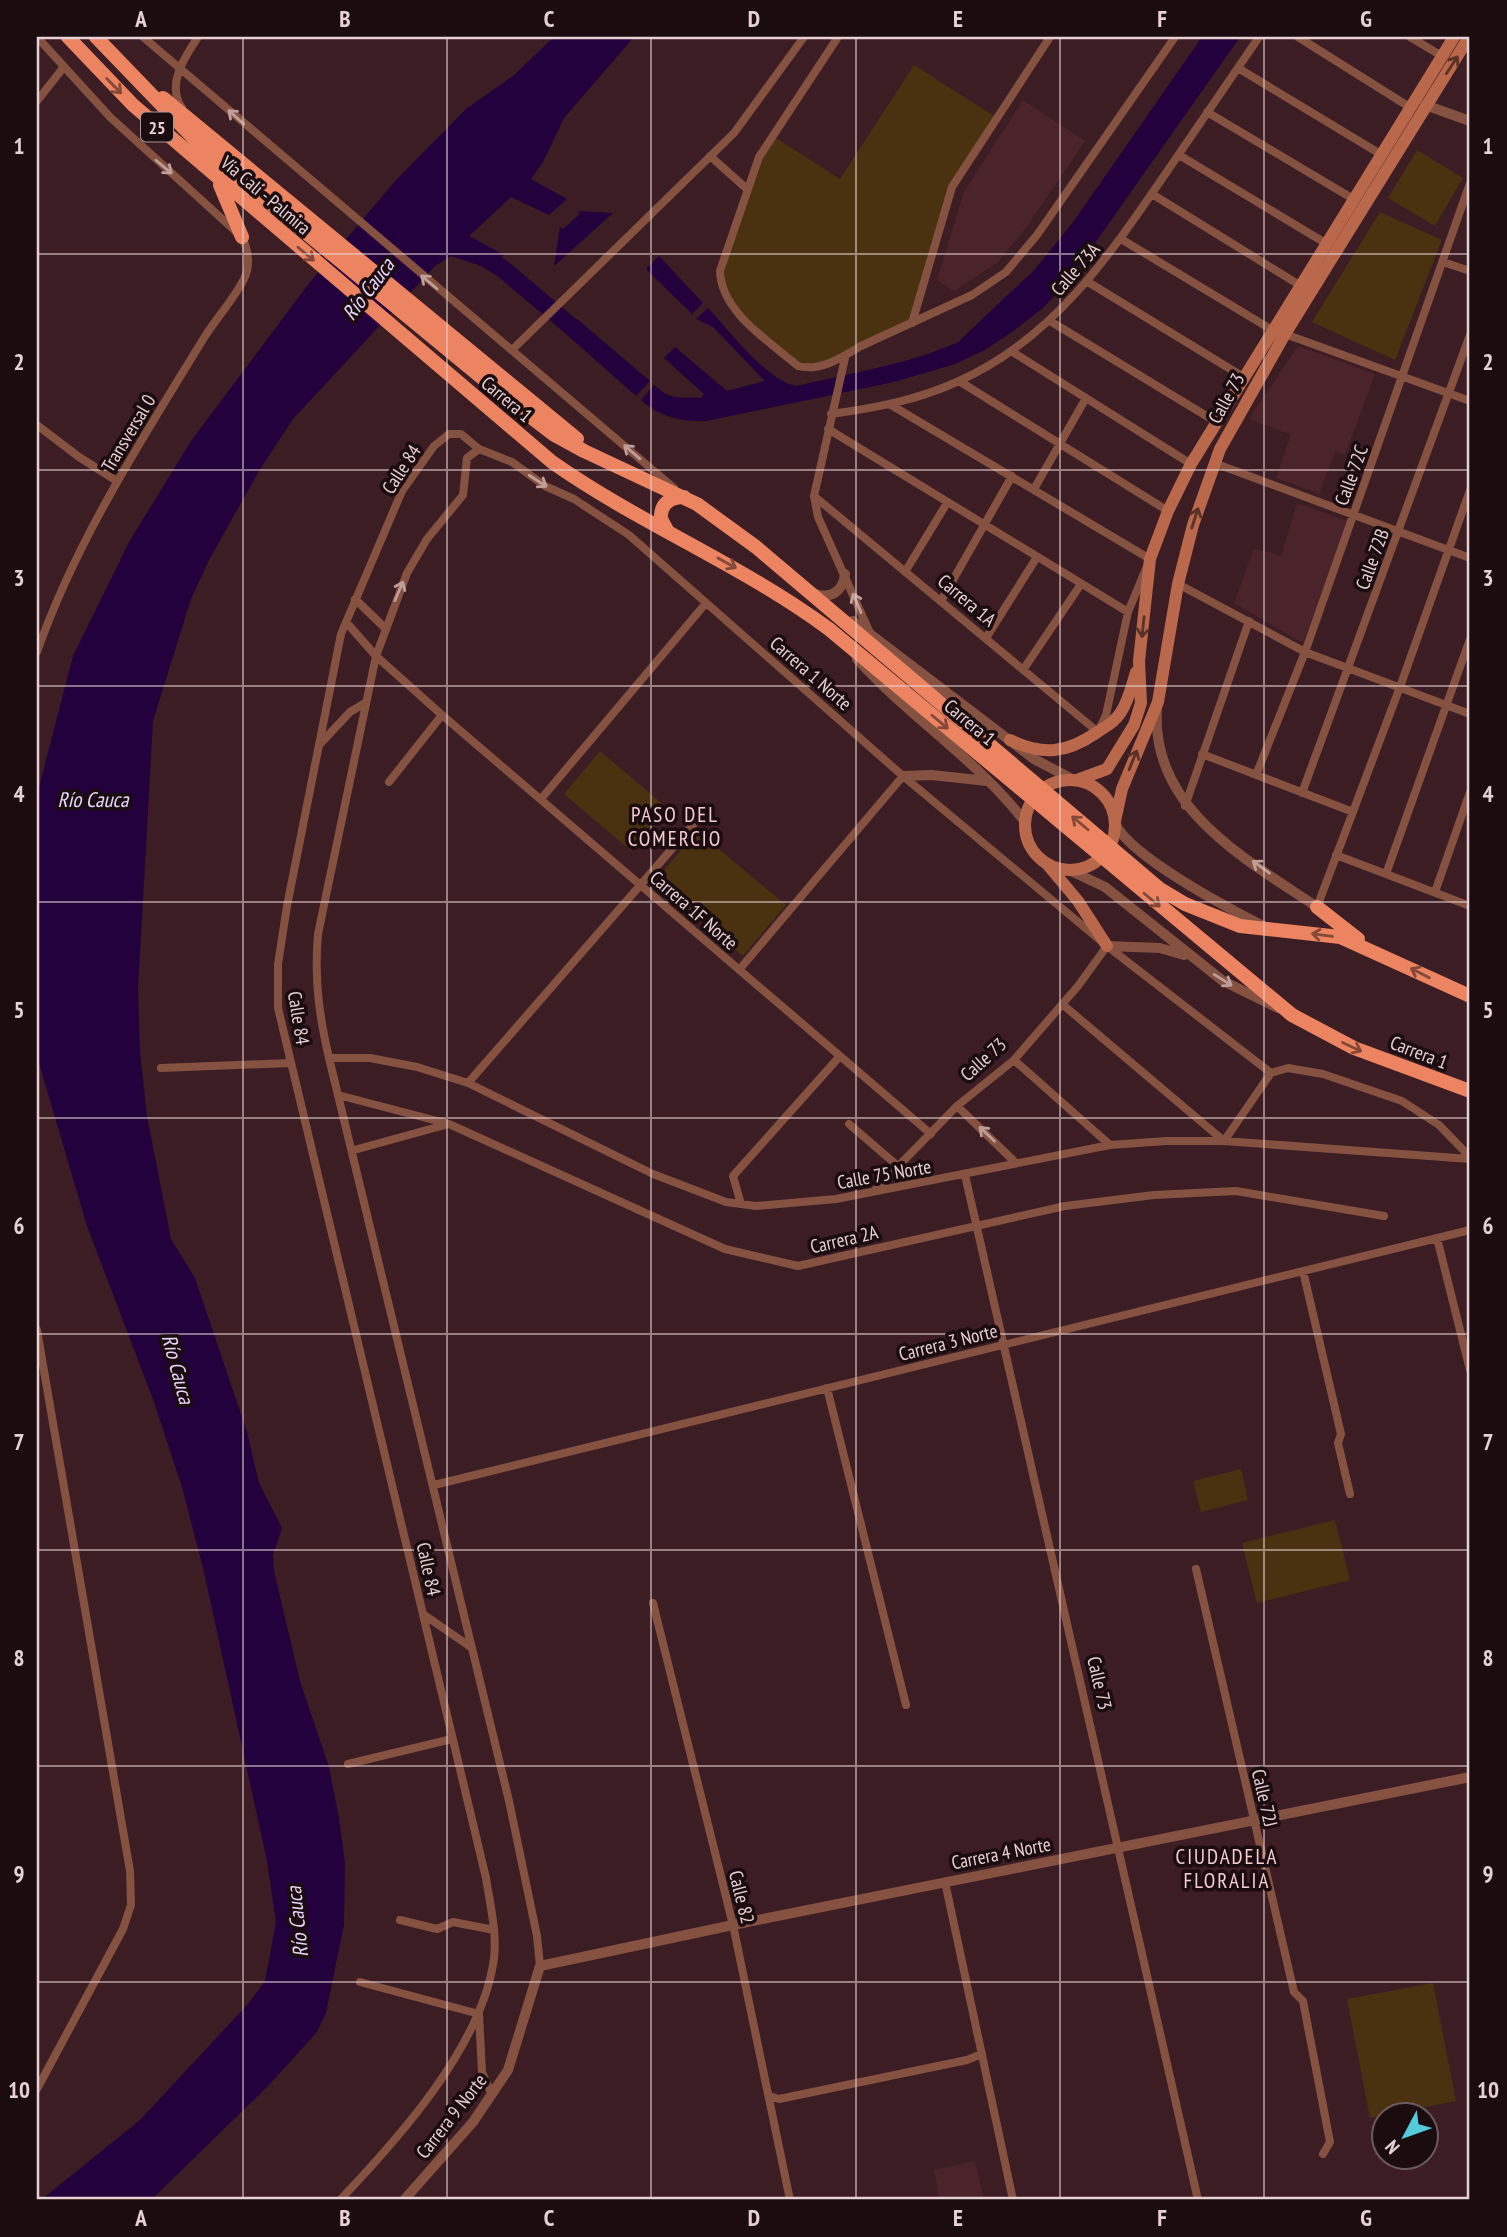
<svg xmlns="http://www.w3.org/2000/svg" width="1507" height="2237" font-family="'PT Sans Narrow',sans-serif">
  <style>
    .built { fill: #4a232b }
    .green { fill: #4a3110 }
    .water { fill: #23013d }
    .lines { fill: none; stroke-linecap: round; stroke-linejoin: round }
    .river { stroke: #23013d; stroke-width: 18 }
    .minor { stroke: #855241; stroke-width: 8 }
    .tertiary { stroke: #855241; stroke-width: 10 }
    .secondary { stroke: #b9684c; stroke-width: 12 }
    .trunk { stroke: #ec8462; stroke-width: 14 }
    .oneway { stroke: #5a3127 }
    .oneway2 { stroke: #834838 }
    .oneway3 { stroke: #c09e99 }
    .grid { fill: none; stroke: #e7d1d4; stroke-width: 2; stroke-opacity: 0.55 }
    .labels { text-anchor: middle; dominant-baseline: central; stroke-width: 7; stroke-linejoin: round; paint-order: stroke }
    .shield { fill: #1a0c0f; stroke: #aa9699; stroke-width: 2 }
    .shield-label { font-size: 18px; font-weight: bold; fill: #e7d1d4 }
    .street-label { font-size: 19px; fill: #e7d1d4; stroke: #1a0c0f }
    .water-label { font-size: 21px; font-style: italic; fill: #e6d5fb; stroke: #1a0c0f }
    .neighbourhood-label { font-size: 21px; letter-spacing: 2px; fill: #f6cbd1; stroke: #1a0c0f }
    .neatline { fill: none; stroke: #e7d1d4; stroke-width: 2.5 }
    .grid-label { font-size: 23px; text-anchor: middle; font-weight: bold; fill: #e7d1d4 }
  </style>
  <rect width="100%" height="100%" fill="#3c1d23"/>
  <path class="built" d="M 1023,100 L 1085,141 L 1026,228 L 997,263 L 954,291 L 937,280 L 964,192 Z
    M 1298,346 L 1375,374 L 1345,455 L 1335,452 L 1319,494 L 1276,478 L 1291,435 L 1249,419 Z
    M 1297,503 L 1348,521 L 1303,643 L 1234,603 L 1254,548 L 1281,556 Z
    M 975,2161 L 984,2200 L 940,2200 L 934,2170 Z"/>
  <path class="green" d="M 914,65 L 997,118 L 958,177 L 912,323 L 845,358 L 802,367 L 736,310 L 720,271 L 759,157 L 773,136 L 840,179 Z
    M 1417,150 L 1463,178 L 1435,226 L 1388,198 Z
    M 1380,212 L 1442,240 L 1395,360 L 1312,322 Z
    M 600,751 L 666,807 L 630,850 L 564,794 Z
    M 697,831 L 786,905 L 743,956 L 655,881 Z
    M 1241,1469 L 1248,1500 L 1201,1512 L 1193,1481 Z
    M 1335,1520 L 1350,1580 L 1257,1603 L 1242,1543 Z
    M 1433,1983 L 1456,2101 L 1370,2118 L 1347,1999 Z"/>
  <path class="water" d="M 554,37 L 634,37 L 564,118 L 543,162 L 531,179 L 567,199 L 549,215 L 511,197 L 469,236 L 504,255 L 490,269 L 451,256 L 435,266 L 293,419 L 259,471 L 209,560 L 191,599 L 153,721 L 138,989 L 140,1052 L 147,1116 L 171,1239 L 195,1278 L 247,1432 L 259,1483 L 282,1528 L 273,1555 L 274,1571 L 300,1681 L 329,1767 L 339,1818 L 345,1863 L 344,1924 L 326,2013 L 317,2032 L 268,2086 L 151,2200 L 41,2200 L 140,2120 L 248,2004 L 265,1981 L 276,1922 L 267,1861 L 204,1572 L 182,1487 L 154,1402 L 87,1226 L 39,1063 L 37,795 L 73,656 L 129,542 L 191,441 L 310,282 L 396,180 L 466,109 L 513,76 Z
    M 1220,37 L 1240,37 L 1069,280 L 1043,308 L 1012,332 L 983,351 L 955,364 L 894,382 L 706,421 C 681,422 660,417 641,400 L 654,385 C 674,402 677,396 701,398 L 704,394 L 664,358 L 675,347 L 727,391 L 765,381 L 713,327 L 696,319 L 708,308 C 729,330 767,382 797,386 C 907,360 974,357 1056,269 Z
    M 577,211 L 613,213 L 554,266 L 560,227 L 563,229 L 580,214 Z
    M 659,256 L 703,303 L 692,314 L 646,269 Z
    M 577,319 L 650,381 L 636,396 L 564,332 Z"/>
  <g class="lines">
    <path class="river" d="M 474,251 L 503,269 L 587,340
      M 968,345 L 1041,276 L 1080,228 L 1213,37"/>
    <path class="minor" d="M 143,37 L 674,488
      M 838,37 L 759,157 L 720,271 C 721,312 769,341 798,366 C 820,372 843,357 861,346 L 972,295 L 1006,272 L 1037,235 L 1175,37
      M 1298,37 L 1411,108
      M 1410,37 L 1442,56
      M 1238,68 L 1382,155
      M 37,101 L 63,68
      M 182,108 C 166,85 184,58 198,37
      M 1207,112 L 1355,200
      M 1179,155 L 1327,244
      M 710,156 L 747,189
      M 1152,194 L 1301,286
      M 1121,239 L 1274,331
      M 1443,262 L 1470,271
      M 1088,282 L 1245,378
      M 1050,321 L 1218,423
      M 912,323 L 952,187 L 1050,37
      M 1285,334 L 1470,401
      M 513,349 L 734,133 L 804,37
      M 1011,351 L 1191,464
      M 845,358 L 814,496 L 818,517 L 870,633
      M 959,381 L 1168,511
      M 831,414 C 875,408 918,400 959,381 C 1053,339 1110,255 1166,173 C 1197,127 1228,82 1259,37
      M 37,425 L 79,457 L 117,481
      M 828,429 L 1128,612
      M 479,449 L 467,458 L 463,495 L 427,539 L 407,573 L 376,656 L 318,934 C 314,978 319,1015 329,1058 L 509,1801 L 537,1936 L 540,1966
      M 1214,463 L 1470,558
      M 1034,489 L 1086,398
      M 814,496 L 1098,732 L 1106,715 L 1128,612 L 1150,559 L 891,405
      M 905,572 L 947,503
      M 1178,584 L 1305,652 L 1470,714
      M 355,599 L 385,628
      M 941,601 L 1012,476
      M 346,622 L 376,656 L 442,715 L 931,1134
      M 986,638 L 1037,557
      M 37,652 C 76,541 141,441 202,341 C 215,319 233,301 244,279 C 251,265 248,250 242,237 L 110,117 L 37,37
      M 1023,670 L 1081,584
      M 321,743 L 350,712 L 365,703
      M 1202,754 L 1353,812
      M 1256,775 L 1305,652 L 1470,183
      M 389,782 L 442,715
      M 1302,793 L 1470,335
      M 541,799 L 706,603
      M 1185,806 L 1249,621
      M 1336,855 L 1470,906
      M 1386,874 L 1470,639
      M 1435,892 L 1470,792
      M 1317,907 L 1400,687 L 1470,490
      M 739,970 L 903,776
      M 1062,1004 L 1224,1141 L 1271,1073
      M 329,1058 L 370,1058 L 417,1067 L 468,1083 L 653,1174 L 726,1202 L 756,1206 L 836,1199 L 1110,1145 L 1166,1141 L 1224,1141 L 1470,1159
      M 1014,1060 L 1110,1145
      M 161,1068 L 291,1063
      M 1271,1073 L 1288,1068 L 1323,1074 L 1402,1101 L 1439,1125 L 1470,1157
      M 468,1083 L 697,820
      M 338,1095 L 449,1124 L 725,1249 L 798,1266 L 1065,1206 L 1154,1195 L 1236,1191 L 1384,1216
      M 957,1106 L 1016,1163
      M 849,1124 L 899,1167
      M 354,1150 L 445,1125
      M 965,1175 L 1198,2200
      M 874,1191 L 957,1106 L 1014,1060 L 1078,986 L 1107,946
      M 741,1204 L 733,1176 L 840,1056
      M 1437,1238 L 1470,1370
      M 1303,1271 L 1341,1434 L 1338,1443 L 1350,1494
      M 37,1330 L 130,1871 L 131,1905 L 123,1929 L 37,2089
      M 827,1388 L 906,1705
      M 434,1485 L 1470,1230
      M 1196,1569 L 1294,1992 L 1303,2001 L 1330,2142 L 1323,2154
      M 653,1603 L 733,1925 L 790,2200
      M 423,1614 L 472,1648
      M 348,1764 L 452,1739
      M 945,1882 L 1013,2200
      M 400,1920 L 437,1929 L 453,1922 L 494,1930
      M 360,1982 L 479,2014
      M 479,2014 L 482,2072 L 492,2095
      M 769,2096 L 779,2099 L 967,2060 L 982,2054
      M 340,2200 C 398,2139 483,2045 494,1958 C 497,1932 490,1904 486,1878 L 278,1008 L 278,964 L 287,906 L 341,634 L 402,491 L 434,446 L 449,434 L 461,434 L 479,449 L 512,462 L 545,486 L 574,499 L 629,535 L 903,776 L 1107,946 L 1271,1073"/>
    <path class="tertiary" d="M 1425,105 L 1470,121
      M 813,593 C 830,600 843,592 845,574
      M 853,621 L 1034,759 L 1074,780
      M 857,659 C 909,717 978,760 1025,822
      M 1157,708 C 1150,808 1244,858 1317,907
      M 903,776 L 932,775 L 987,781
      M 1115,823 C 1129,856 1230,909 1263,926
      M 1069,870 L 1105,887 L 1223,981 L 1278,1008
      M 1107,946 L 1160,948 L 1184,955
      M 404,2200 L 473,2122 L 508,2070 L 540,1966 L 733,1925 L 1470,1777"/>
    <path class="secondary" d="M 1010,740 C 1043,756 1067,753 1096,733 C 1106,726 1114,723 1121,712 C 1129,700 1132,685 1136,672
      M 1077,780 L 1107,769 L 1134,725 L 1141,703 L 1139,661 L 1150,559 L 1168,511 L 1191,464 L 1454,37
      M1025 825a45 45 0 1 1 90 0a45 45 0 1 1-90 0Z
      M 1115,821 L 1122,789 L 1158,702 L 1178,584 L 1193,525 L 1220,449 L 1285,334 L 1469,37
      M 1047,864 L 1078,901 L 1107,946"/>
    <path class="trunk" d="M 68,37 L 133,105 L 552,462 C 640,524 741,564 829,629 L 1292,1015 L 1354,1048 L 1470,1091
      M 96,37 L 202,147 L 515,405 L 553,434 L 584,451 L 697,504 L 756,547 L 1160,889 L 1185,904 L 1240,926 L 1340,937 L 1470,996
      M 163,98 L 577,439
      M 220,185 L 242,237
      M 667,530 L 661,519 C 660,504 670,497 684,497
      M 1317,907 L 1358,939"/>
  </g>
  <defs><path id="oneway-shaft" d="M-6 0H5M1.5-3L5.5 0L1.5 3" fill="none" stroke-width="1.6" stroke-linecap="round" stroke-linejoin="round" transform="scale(1.75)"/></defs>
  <g class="oneway">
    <use href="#oneway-shaft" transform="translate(1452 65) rotate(-57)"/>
    <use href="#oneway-shaft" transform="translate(1195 518) rotate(-72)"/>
    <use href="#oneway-shaft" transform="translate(1143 627) rotate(96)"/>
    <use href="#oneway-shaft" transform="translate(1133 760) rotate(-68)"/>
  </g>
  <g class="oneway2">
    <use href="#oneway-shaft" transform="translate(114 86) rotate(46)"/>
    <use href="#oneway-shaft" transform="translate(306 254) rotate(40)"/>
    <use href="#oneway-shaft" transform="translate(727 563) rotate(29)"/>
    <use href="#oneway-shaft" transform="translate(940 722) rotate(40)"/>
    <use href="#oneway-shaft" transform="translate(1080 823) rotate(-140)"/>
    <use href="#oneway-shaft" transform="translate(1152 900) rotate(40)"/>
    <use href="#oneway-shaft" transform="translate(1322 935) rotate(-173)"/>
    <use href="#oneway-shaft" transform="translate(1420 973) rotate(-153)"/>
    <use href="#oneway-shaft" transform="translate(1352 1047) rotate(25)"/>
  </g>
  <g class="oneway3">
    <use href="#oneway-shaft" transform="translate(236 117) rotate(-138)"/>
    <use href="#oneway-shaft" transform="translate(164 167) rotate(40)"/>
    <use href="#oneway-shaft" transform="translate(429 282) rotate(-140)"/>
    <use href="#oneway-shaft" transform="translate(632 452) rotate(-139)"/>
    <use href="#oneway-shaft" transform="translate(538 481) rotate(33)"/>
    <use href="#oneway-shaft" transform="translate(399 591) rotate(-67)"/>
    <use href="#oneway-shaft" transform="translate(857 603) rotate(-113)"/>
    <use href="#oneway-shaft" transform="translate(1261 867) rotate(-144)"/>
    <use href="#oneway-shaft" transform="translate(1223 980) rotate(32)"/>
    <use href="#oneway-shaft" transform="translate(987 1134) rotate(-136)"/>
  </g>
  <path class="grid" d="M 243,37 L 243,2200M 447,37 L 447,2200M 651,37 L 651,2200M 856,37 L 856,2200M 1060,37 L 1060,2200M 1264,37 L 1264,2200M 37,254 L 1470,254M 37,470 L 1470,470M 37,686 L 1470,686M 37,902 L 1470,902M 37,1118 L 1470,1118M 37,1334 L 1470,1334M 37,1550 L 1470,1550M 37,1766 L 1470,1766M 37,1982 L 1470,1982"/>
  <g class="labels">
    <rect class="shield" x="141" y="112.5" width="32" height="29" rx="5"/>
    <g class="shield-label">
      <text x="157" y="127">25</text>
    </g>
    <g class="street-label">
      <text transform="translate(266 195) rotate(40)">Vía Cali - Palmira</text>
      <text transform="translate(1075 269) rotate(-49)">Calle 73A</text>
      <text transform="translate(1226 398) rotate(-61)">Calle 73</text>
      <text transform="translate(507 399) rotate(40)">Carrera 1</text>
      <text transform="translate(128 433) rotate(-59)">Transversal 0</text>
      <text transform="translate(401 469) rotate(-57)">Calle 84</text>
      <text transform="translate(1351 475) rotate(-70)">Calle 72C</text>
      <text transform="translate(1372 559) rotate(-70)">Calle 72B</text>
      <text transform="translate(967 600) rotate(40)">Carrera 1A</text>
      <text transform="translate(811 673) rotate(41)">Carrera 1 Norte</text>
      <text transform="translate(970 722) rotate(40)">Carrera 1</text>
      <text transform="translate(694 910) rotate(41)">Carrera 1F Norte</text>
      <text transform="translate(299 1018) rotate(81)">Calle 84</text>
      <text transform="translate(1419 1052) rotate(21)">Carrera 1</text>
      <text transform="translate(983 1059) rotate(-42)">Calle 73</text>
      <text transform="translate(884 1174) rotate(-10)">Calle 75 Norte</text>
      <text transform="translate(844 1239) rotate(-13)">Carrera 2A</text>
      <text transform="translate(948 1342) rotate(-14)">Carrera 3 Norte</text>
      <text transform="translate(429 1569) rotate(78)">Calle 84</text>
      <text transform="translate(1100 1683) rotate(77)">Calle 73</text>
      <text transform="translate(1265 1798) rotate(77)">Calle 72J</text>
      <text transform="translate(1001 1853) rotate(-11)">Carrera 4 Norte</text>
      <text transform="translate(742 1897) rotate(76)">Calle 82</text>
      <text transform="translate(451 2116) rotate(-52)">Carrera 9 Norte</text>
    </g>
    <g class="water-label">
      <text transform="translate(368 289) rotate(-53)">Río Cauca</text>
      <text x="93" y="799">Río Cauca</text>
      <text transform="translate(178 1369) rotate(75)">Río Cauca</text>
      <text transform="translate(297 1922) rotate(-96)">Río Cauca</text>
    </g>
    <g class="neighbourhood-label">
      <text x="675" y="814">PASO DEL<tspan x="675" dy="24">COMERCIO</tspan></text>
      <text x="1227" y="1856">CIUDADELA<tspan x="1227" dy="24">FLORALIA</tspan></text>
    </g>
  </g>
  <rect width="1507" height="2237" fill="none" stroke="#1a0c0f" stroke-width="77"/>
  <g transform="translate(1405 2136) rotate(229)"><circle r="33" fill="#1a0c0f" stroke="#6c5b5e" stroke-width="2"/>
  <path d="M0-5L12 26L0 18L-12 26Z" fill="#54cadd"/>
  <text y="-10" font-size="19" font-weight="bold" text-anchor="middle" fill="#e7d1d4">N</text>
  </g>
  <rect x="38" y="38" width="1430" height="2160" class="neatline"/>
  <g class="grid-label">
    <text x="141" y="27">A</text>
    <text x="345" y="27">B</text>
    <text x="549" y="27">C</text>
    <text x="754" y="27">D</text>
    <text x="958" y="27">E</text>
    <text x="1162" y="27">F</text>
    <text x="1366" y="27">G</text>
    <text x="19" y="154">1</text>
    <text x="1488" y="154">1</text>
    <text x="19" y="370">2</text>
    <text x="1488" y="370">2</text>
    <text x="19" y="586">3</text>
    <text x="1488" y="586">3</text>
    <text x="19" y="802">4</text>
    <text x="1488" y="802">4</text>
    <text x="19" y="1018">5</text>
    <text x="1488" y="1018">5</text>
    <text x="19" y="1234">6</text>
    <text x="1488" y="1234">6</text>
    <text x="19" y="1450">7</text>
    <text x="1488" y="1450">7</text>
    <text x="19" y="1666">8</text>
    <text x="1488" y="1666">8</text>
    <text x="19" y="1882">9</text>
    <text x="1488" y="1882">9</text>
    <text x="19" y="2098">10</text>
    <text x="1488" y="2098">10</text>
    <text x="141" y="2226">A</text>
    <text x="345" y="2226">B</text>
    <text x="549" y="2226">C</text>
    <text x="754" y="2226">D</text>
    <text x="958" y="2226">E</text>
    <text x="1162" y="2226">F</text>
    <text x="1366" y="2226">G</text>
  </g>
</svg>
